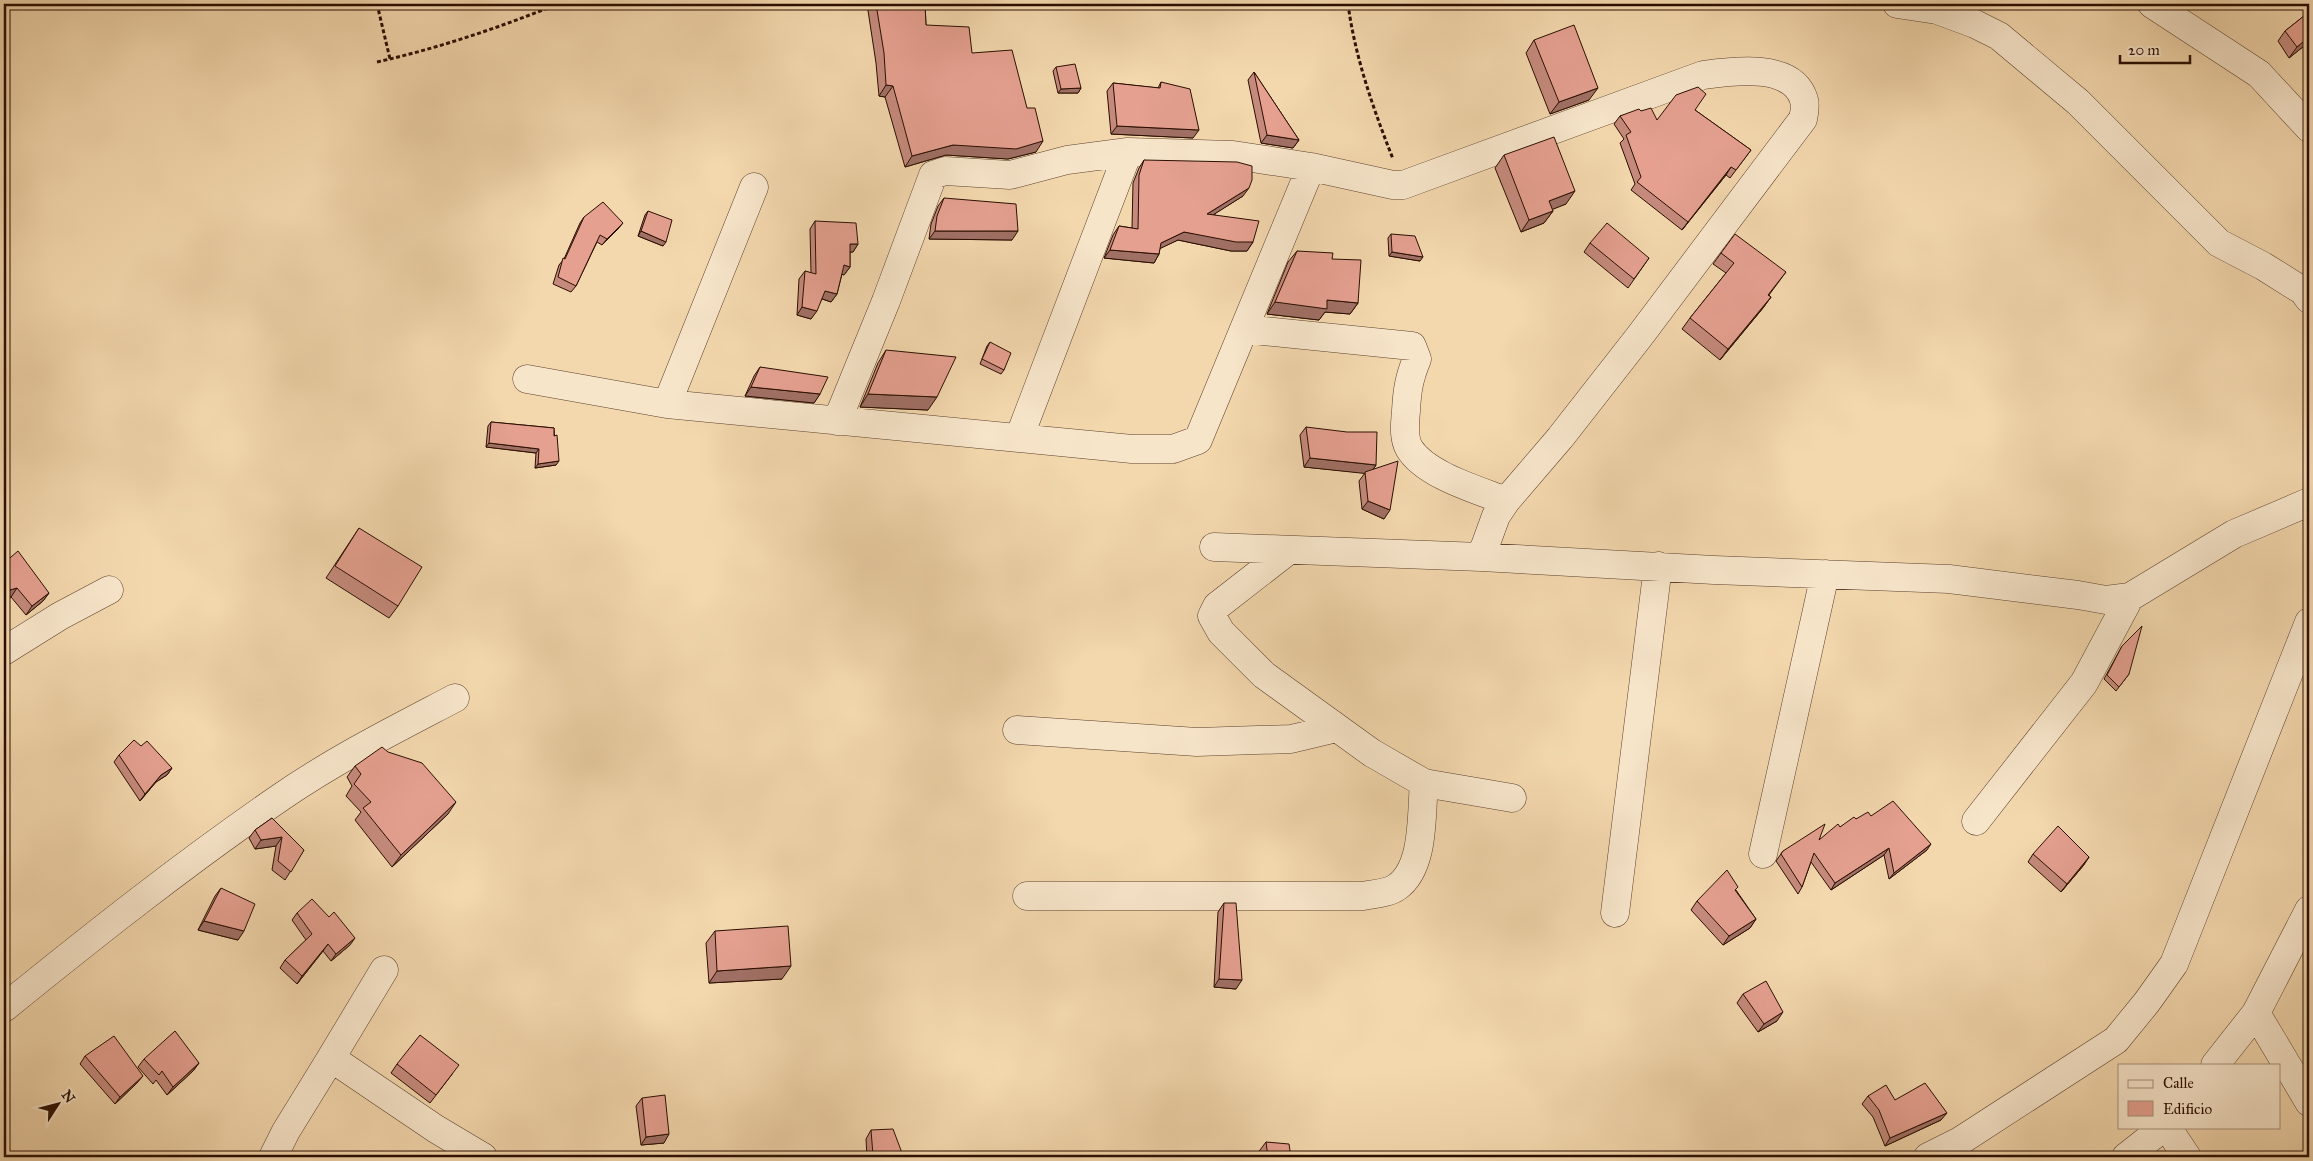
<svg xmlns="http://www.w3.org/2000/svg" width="2313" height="1161" font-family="'IM FELL Great Primer',serif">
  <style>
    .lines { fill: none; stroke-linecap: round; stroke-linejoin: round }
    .street-casing { stroke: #5c402c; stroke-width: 29 }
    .path { stroke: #2a0e01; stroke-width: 3; stroke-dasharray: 4 2.5; stroke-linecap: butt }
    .street { stroke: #f7e5ca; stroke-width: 28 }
    .wall { fill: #c58a7c; stroke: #2a0e01 }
    .shaded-wall { fill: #a07065; stroke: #2a0e01 }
    .building { fill: #e5a090; stroke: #2a0e01 }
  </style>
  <rect width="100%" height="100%" fill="#f3d7ad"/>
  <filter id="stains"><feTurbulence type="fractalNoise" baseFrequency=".004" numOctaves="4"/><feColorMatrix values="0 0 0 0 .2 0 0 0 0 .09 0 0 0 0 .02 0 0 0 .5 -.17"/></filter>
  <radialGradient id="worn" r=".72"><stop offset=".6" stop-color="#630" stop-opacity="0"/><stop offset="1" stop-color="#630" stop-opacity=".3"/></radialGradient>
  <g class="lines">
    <g class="street-casing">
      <path id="street" d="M 1897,4 L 1937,10 L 1975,24 L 1999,36 L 2078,102 L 2219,243 L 2263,266 L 2303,291 L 2309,299
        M 2152,4 L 2259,74 L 2309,128
        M 1244,329 L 1412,346 L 1417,359 C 1409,378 1407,391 1406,411 C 1405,423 1403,437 1409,448 C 1425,475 1478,490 1506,501
        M 527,379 L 667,404 L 1132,449 L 1173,449 L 1198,440 L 1311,167
        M 667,404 L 754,187
        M 837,421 L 886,301 L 933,175 L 945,171 L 1010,175 L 1067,160 L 1128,152 L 1233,155 L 1311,167 L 1393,185 L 1403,185 L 1703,75 C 1732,71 1793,62 1804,100 C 1806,105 1804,114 1803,119 L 1639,337 L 1560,438 L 1506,501 L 1496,516 L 1481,557
        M 1019,438 L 1128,152
        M 1214,547 L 1481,557 L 1714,570 L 1949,579 L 2078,595 L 2106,600 L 2130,597 L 2234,534 L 2309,502
        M 1289,550 L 1217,606 L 1212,616 L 1221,632 L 1264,675 L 1372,753 L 1424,783 L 1512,798
        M 4,651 L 60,616 L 109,590
        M 1017,730 L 1197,742 L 1291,739 L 1337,728
        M 1976,821 L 2084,683 L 2130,597
        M 1763,854 L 1825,574
        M 1027,896 L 1363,896 C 1373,894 1389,893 1397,887 C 1425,867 1421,815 1424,783
        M 1615,913 L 1658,566
        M 384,970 L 331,1058 L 436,1129 L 483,1157
        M 4,1008 C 94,935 185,863 281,797 C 336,759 396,729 455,698
        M 2256,1013 L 2309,1102
        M 2215,1065 L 2256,1013 L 2309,910
        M 2167,1127 L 2187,1157
        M 273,1157 L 286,1131 L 331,1058
        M 1928,1157 L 1960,1141 L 2116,1040 L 2147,1002 L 2174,964 L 2309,622
        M 2126,1157 L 2164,1127"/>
    </g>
    <path class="path" d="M 377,4 L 390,59
      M 1348,4 C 1355,57 1373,108 1393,159
      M 377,62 C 439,48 498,28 558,4"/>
    <use href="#street" class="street"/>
  </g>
  <path class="wall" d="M 867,4 L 925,4 L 926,25 L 972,53 L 1036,152 L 1008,159 L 946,155 L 905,167 L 885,97 L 879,96 L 876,63 Z
    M 2309,12 L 2309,42 L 2289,58 L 2278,41 L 2285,31 Z
    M 1534,40 L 1589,100 L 1550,114 L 1526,53 Z
    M 1056,67 L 1081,88 L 1078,93 L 1058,93 L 1053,71 Z
    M 1254,72 L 1299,140 L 1293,148 L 1261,143 L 1248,80 Z
    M 1161,82 L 1193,138 L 1111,134 L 1107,91 L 1113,83 L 1158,88 Z
    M 1695,110 L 1751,150 L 1730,178 L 1726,175 L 1682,230 L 1631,190 L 1635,184 L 1620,143 L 1624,139 L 1614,124 L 1620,116 L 1641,111 L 1657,120 Z
    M 1504,155 L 1566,204 L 1552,209 L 1553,211 L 1544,223 L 1521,232 L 1495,168 Z
    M 1144,160 L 1243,196 L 1214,214 L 1253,242 L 1247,251 L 1231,251 L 1178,240 L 1160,248 L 1159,254 L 1154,263 L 1104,258 L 1113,235 L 1119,226 L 1132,228 L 1133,183 L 1139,168 Z
    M 944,198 L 1012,240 L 929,239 L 931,224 L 938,206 Z
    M 648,211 L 663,246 L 638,236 L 645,215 Z
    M 584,217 L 618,229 L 602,245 L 597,242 L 576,286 L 571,292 L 553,284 L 559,265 L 564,259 L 580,223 Z
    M 815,221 L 858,244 L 853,252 L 850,252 L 850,267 L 844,275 L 842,274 L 837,294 L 831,302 L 822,299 L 811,319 L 797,315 L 799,279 L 805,271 L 811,273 L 810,229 Z
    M 1391,234 L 1420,261 L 1389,256 L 1388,238 Z
    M 1590,243 L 1649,258 L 1628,288 L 1584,252 Z
    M 1297,251 L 1332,259 L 1358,303 L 1350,314 L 1325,312 L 1319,320 L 1267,314 L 1288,262 Z
    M 1721,253 L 1786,272 L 1769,295 L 1771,297 L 1763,308 L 1720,360 L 1682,329 L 1690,318 L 1726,273 L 1713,264 Z
    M 990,342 L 1004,370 L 1001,374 L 980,364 L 987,346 Z
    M 886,350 L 928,410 L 860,407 L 878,363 Z
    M 760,367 L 820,394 L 814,403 L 745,396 L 754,376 Z
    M 491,422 L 554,428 L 556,465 L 535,468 L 536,453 L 486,447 L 488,426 Z
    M 1306,427 L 1376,465 L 1373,470 L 1384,519 L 1362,509 L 1359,481 L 1365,473 L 1304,467 L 1300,435 Z
    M 359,528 L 398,606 L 389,618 L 326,578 Z
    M 4,563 L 49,593 L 43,601 L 26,615 L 11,597 L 4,598 Z
    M 2122,646 L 2129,674 L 2116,691 L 2104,679 Z
    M 141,746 L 172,768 L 167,775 L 156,782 L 140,801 L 114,762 L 119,755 Z
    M 355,766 L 448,814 L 392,867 L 355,820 L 361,812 L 346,796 L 352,786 L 347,777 Z
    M 1871,816 L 1927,850 L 1889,879 L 1884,855 L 1831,890 L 1811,862 L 1802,887 L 1798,894 L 1776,861 L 1783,851 L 1819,840 L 1840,827 L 1856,819 Z
    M 272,818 L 304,850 L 285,880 L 272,870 L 276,846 L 255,849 L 249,838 L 255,830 Z
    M 2033,854 L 2089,857 L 2083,866 L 2061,892 L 2028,862 Z
    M 221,888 L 238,940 L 198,930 L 215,896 Z
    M 1736,890 L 1756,919 L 1750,928 L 1723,945 L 1691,910 L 1697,901 Z
    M 1224,903 L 1236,989 L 1214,987 L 1218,912 Z
    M 297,913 L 350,945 L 331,961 L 323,951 L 297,984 L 280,968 L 285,960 L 306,940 L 292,920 Z
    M 715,931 L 782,979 L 709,983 L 706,943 Z
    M 1743,994 L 1777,1021 L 1758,1032 L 1737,1003 Z
    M 85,1056 L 137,1083 L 115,1104 L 80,1064 Z
    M 144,1059 L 199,1063 L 193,1071 L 167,1095 L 156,1080 L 153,1084 L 138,1067 Z
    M 397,1064 L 453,1073 L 430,1103 L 391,1073 Z
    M 1868,1096 L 1895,1100 L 1941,1120 L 1885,1146 L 1873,1117 L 1862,1104 Z
    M 642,1098 L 664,1143 L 641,1145 L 636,1106 Z
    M 871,1130 L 902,1153 L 900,1157 L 867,1157 L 866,1139 Z
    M 1266,1142 L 1291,1157 L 1258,1157 L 1257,1154 Z"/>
  <path class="shaded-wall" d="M 2309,37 L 2309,42 L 2289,58 L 2297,47 Z
    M 886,85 L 893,86 L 885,97 L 879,96 Z
    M 1081,88 L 1078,93 L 1058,93 L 1061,89 Z
    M 1598,88 L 1589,100 L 1550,114 L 1559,102 Z
    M 1117,126 L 1199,130 L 1193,138 L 1111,134 Z
    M 1267,135 L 1299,140 L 1293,148 L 1261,143 Z
    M 1043,141 L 1036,152 L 1008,159 L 946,155 L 905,167 L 912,156 L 953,145 Z
    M 1731,167 L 1726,175 L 1682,230 L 1688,222 Z
    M 1249,188 L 1243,196 L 1202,222 L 1207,214 Z
    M 1575,191 L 1566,204 L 1541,214 L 1549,201 Z
    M 1553,211 L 1544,223 L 1521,232 L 1529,220 Z
    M 623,223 L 618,229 L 602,245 L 607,239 Z
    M 641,231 L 666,242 L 663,246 L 638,236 Z
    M 935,231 L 1018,231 L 1012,240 L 929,239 Z
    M 1184,232 L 1253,242 L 1247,251 L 1231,251 L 1178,240 L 1155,251 L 1161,243 Z
    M 850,244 L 858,244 L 853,252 L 845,252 Z
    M 1110,250 L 1159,254 L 1154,263 L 1104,258 Z
    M 1392,252 L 1423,257 L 1420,261 L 1389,256 Z
    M 844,265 L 850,267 L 844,275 L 838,273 Z
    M 825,291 L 837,294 L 831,302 L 820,298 Z
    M 1771,297 L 1763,308 L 1720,360 L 1728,349 Z
    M 1327,300 L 1358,303 L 1350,314 L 1325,312 L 1319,320 L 1267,314 L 1275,302 Z
    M 802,307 L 817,311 L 811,319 L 797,315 Z
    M 751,387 L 820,394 L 814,403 L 745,396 Z
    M 868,394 L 937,397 L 928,410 L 860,407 Z
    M 489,443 L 539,449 L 536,453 L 486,447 Z
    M 1310,458 L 1376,465 L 1370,474 L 1304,467 Z
    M 559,461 L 556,465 L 535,468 L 538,464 Z
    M 1368,501 L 1390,510 L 1384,519 L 1362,509 Z
    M 17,588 L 11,597 L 4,599 L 10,590 Z
    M 49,593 L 43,601 L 26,615 L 32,606 Z
    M 172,768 L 167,775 L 156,782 L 140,801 L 145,794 L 161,775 Z
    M 456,802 L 448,814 L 392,867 L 401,855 Z
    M 282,837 L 276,846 L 255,849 L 261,840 Z
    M 1931,844 L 1927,850 L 1889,879 L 1894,873 Z
    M 1889,848 L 1884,855 L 1831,890 L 1835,883 Z
    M 2089,857 L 2083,866 L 2061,892 L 2067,884 Z
    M 1756,919 L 1750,928 L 1723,945 L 1729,936 Z
    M 204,921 L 244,931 L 238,940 L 198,930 Z
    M 355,938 L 350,945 L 331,961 L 336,954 Z
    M 328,944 L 323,951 L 297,984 L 302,976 Z
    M 791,966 L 782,979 L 709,983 L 717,971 Z
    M 1219,979 L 1242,980 L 1236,989 L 1214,987 Z
    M 1783,1012 L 1777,1021 L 1758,1032 L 1764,1024 Z
    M 199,1063 L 193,1071 L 167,1095 L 173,1087 Z
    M 143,1076 L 137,1083 L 115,1104 L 120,1097 Z
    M 1947,1113 L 1941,1120 L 1885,1146 L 1890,1138 Z
    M 669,1134 L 664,1143 L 641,1145 L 646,1137 Z
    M 902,1153 L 900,1157 L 872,1157 L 873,1155 Z"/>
  <path class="building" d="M 876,4 L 925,4 L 926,25 L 969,27 L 972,53 L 1012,50 L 1027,108 L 1035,108 L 1043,141 L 1016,149 L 953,145 L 912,156 L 893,86 L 886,85 L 884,53 Z
    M 2309,12 L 2309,37 L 2297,47 L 2285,31 Z
    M 1574,25 L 1598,88 L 1559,102 L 1534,40 Z
    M 1075,64 L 1081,88 L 1061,89 L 1056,67 Z
    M 1254,72 L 1299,140 L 1267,135 Z
    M 1161,82 L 1190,89 L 1199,130 L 1117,126 L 1113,83 L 1160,88 Z
    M 1698,87 L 1706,94 L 1695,110 L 1751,150 L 1736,170 L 1731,167 L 1688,222 L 1637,182 L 1641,177 L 1626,135 L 1631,132 L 1620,116 L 1639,109 L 1641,111 L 1651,108 L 1657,120 L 1676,95 Z
    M 1554,137 L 1575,191 L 1549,201 L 1553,211 L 1529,220 L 1504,155 Z
    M 1144,160 L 1237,162 L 1252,166 L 1252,180 L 1249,188 L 1207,214 L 1259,221 L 1253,242 L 1236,242 L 1184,232 L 1161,243 L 1159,254 L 1110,250 L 1119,226 L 1138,229 L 1139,175 Z
    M 944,198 L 1016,204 L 1018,231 L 935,231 L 937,216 Z
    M 603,202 L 623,223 L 607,239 L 600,235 L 576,286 L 558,277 L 563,258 L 565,259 L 584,217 Z
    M 648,211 L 672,220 L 666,242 L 641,231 Z
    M 815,221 L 856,223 L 858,244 L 850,244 L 850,267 L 844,265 L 837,294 L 825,291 L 817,311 L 802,307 L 805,271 L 816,274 Z
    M 1607,223 L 1649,258 L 1634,279 L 1590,243 Z
    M 1391,234 L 1415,236 L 1423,257 L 1392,252 Z
    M 1735,234 L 1786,272 L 1768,295 L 1771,297 L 1728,349 L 1690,318 L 1734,263 L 1721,253 Z
    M 1297,251 L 1333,253 L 1332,259 L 1361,260 L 1358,303 L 1327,300 L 1327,309 L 1275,302 Z
    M 990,342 L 1011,353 L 1004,370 L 982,359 Z
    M 886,350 L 956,357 L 937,397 L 868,394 Z
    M 760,367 L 828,377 L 820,394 L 751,387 Z
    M 491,422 L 554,428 L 554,436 L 557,435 L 559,461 L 538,464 L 539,449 L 489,443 Z
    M 1306,427 L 1347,432 L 1377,432 L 1376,465 L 1310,458 Z
    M 1398,461 L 1390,510 L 1368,501 L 1365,472 Z
    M 359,528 L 422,567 L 398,606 L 335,566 Z
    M 18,551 L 49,593 L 32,606 L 17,588 L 10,590 L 4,582 L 4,563 Z
    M 2142,626 L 2129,674 L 2119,687 L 2107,675 L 2122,646 Z
    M 134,740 L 141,746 L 147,741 L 172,768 L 161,775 L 145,794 L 119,755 Z
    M 382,747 L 388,752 L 422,763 L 456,802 L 401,855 L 363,808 L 371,802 L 354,784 L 361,774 L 355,766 Z
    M 1893,801 L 1931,844 L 1894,873 L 1889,848 L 1835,883 L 1814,853 L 1802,887 L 1781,854 L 1783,851 L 1825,824 L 1819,840 L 1838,824 L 1840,827 L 1854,817 L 1856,819 L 1868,812 L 1871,816 Z
    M 272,818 L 304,850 L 291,872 L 278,861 L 282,837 L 261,840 L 255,830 Z
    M 2058,826 L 2089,857 L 2067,884 L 2033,854 Z
    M 1727,870 L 1738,887 L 1735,890 L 1756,919 L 1729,936 L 1697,901 Z
    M 221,888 L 255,904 L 244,931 L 204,921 Z
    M 312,899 L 329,917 L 334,912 L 355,938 L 336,954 L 328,944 L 302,976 L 285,960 L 312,934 L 297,913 Z
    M 1224,903 L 1236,903 L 1242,980 L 1219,979 Z
    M 788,926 L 791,966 L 717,971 L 715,931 Z
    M 1766,981 L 1783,1012 L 1764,1024 L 1743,994 Z
    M 175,1031 L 199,1063 L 173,1087 L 162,1071 L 159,1075 L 144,1059 Z
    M 420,1035 L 459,1065 L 436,1095 L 397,1064 Z
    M 114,1036 L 143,1076 L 120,1097 L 85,1056 Z
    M 1925,1083 L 1947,1113 L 1890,1138 L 1879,1110 L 1868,1096 L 1886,1085 L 1895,1100 Z
    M 665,1095 L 669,1134 L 646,1137 L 642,1098 Z
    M 893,1129 L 902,1153 L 873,1155 L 871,1130 Z
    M 1266,1142 L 1289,1144 L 1291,1157 L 1266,1157 L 1268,1157 Z"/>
  <rect width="2313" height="1161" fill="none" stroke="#f3d7ad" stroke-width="20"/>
  <rect x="5" y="5" width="2303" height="1151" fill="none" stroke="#2a0e01" stroke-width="2.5"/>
  <rect x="10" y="10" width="2293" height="1141" fill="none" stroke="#2a0e01"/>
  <rect x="2118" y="1064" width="162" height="65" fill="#f7e5ca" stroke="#a58f7a"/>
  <rect x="2128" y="1080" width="25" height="8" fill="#f7e5ca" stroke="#a58f7a"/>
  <text x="2163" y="1088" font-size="15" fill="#2a0e01">Calle</text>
  <rect x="2128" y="1101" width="25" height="15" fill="#e5a090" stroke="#a58f7a"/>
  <text x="2163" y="1114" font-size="15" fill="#2a0e01">Edificio</text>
  <g transform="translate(58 1104) rotate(54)" stroke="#f7e5ca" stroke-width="4" paint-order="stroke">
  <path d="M0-4L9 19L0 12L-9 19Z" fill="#2a0e01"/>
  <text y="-8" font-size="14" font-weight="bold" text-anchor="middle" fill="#2a0e01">N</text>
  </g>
  <path d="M2120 55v8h70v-8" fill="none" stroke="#2a0e01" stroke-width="2.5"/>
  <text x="2128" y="55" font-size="15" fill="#2a0e01" stroke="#f7e5ca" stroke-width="4" paint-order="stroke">20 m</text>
  <rect width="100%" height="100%" filter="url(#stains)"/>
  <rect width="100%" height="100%" fill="url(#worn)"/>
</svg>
